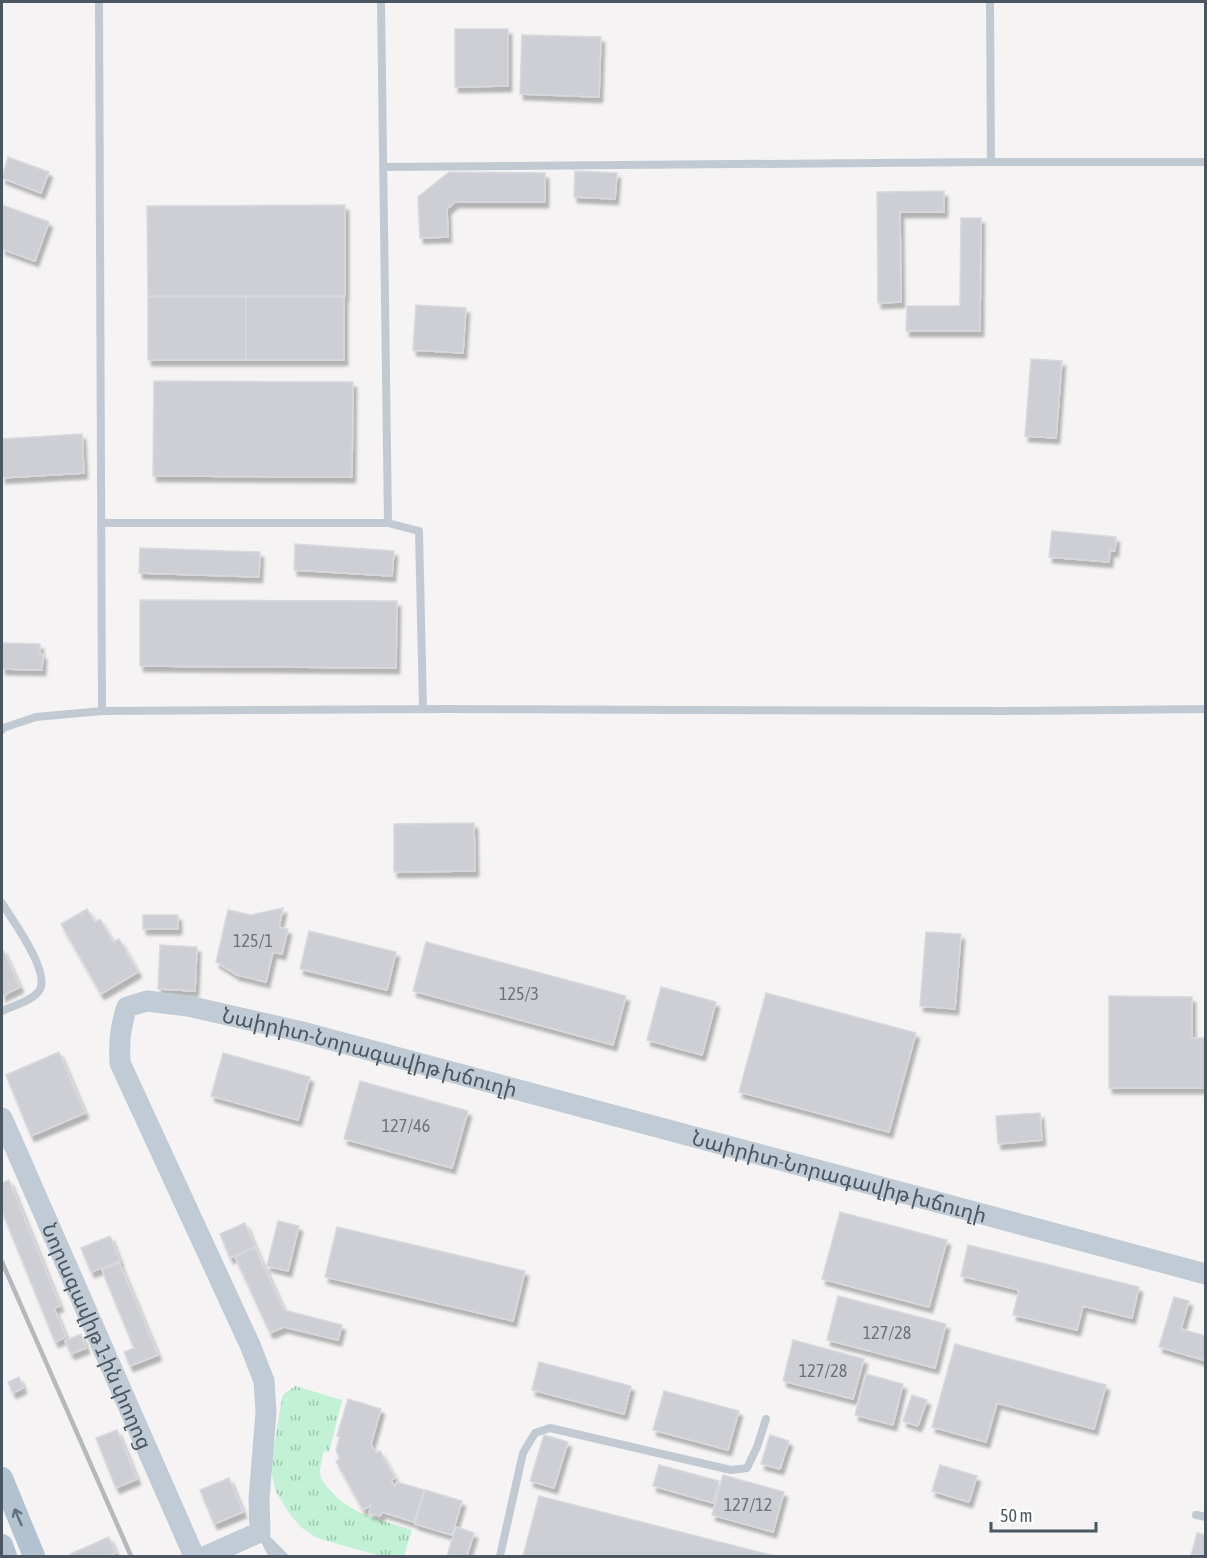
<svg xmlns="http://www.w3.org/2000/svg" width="1207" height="1558" font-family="'Asap Condensed','Noto Sans Armenian',sans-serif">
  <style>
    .grass { fill: url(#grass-tufts) }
    .building { fill: #cdcfd5; stroke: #d7d9de; stroke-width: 1.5; filter: url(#shadow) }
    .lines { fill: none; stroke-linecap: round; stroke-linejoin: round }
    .lane { stroke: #c1cad2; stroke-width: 8 }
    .secondary { stroke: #c1cbd6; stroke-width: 21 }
    .primary { stroke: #b3c2d1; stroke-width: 22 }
    .rail { stroke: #b5b8bd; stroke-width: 4.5 }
    .oneway { stroke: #64717d }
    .labels { text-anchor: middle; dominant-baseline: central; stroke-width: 6; stroke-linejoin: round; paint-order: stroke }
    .number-label { font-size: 18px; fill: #6b747e }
    .street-label { font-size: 21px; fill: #4a5661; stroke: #fff }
  </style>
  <defs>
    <pattern id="grass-tufts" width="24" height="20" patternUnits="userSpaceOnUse" patternTransform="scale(1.5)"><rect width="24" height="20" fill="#c3f1d5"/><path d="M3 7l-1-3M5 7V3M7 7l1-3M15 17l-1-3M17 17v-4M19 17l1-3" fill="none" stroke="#a0c6b0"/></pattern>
    <filter id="shadow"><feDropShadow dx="3.5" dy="5.5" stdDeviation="1.5" flood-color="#0004"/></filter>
  </defs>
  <rect width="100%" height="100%" fill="#f5f3f3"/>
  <path class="grass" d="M 295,1386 L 342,1400 L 329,1452 L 324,1451 C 322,1458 320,1467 320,1474 C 321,1480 326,1486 330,1490 C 351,1515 382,1520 412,1530 L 404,1556 L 380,1556 L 317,1538 L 302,1528 L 291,1516 L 276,1492 L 272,1475 L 272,1457 L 282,1398 L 284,1394 Z"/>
  <path class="building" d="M 455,29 L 508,29 L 508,86 L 455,87 Z
    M 522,35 L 601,37 L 599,97 L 520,94 Z
    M 8,157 L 49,172 L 41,193 L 2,178 Z
    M 575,171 L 617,173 L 615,199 L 574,197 Z
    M 449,172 L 545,173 L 545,202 L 455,202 L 447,209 L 448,237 L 420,238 L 418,197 Z
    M 944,191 L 944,212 L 900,212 L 901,302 L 878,303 L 877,192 Z
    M 2,205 L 49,222 L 35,261 L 2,249 Z
    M 345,205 L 345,296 L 148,296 L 147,206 Z
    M 961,218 L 981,218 L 980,331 L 906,331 L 907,306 L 960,306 Z
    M 148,297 L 246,297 L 246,360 L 148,360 Z
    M 246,297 L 344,297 L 344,360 L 246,360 Z
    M 416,305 L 466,308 L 463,353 L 413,350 Z
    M 1031,359 L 1062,361 L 1056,438 L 1025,436 Z
    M 154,381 L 353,382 L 352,477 L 153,476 Z
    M 82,434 L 84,473 L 2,478 L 2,439 Z
    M 1052,531 L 1116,537 L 1115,551 L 1110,551 L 1109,562 L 1049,557 Z
    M 295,544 L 394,551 L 392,576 L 294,570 Z
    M 140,548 L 260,552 L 259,577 L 139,573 Z
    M 140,600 L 397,601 L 396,668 L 140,666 Z
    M 2,643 L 40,644 L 40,654 L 43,654 L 42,670 L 2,669 Z
    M 474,823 L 475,871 L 394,872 L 394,824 Z
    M 283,908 L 279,927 L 288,929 L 282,954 L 273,952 L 266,982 L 237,975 L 216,962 L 228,910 L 251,915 Z
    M 87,909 L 95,922 L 100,919 L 113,942 L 119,939 L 138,972 L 101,994 L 61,924 Z
    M 143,915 L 178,915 L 178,929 L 143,929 Z
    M 309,931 L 396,952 L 387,990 L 300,969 Z
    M 926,932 L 961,934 L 955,1009 L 920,1006 Z
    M 426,942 L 626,996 L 613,1045 L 413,991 Z
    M 160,945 L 197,947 L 195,991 L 158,989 Z
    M 2,948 L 20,987 L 2,996 Z
    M 661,987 L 716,1002 L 702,1055 L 647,1040 Z
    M 766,993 L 916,1033 L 889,1132 L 739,1092 Z
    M 1109,996 L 1192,997 L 1192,1038 L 1205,1038 L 1205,1088 L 1109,1088 Z
    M 59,1052 L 85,1113 L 31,1136 L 6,1075 Z
    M 223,1053 L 310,1077 L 298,1120 L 211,1096 Z
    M 360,1081 L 468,1111 L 452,1168 L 344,1139 Z
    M 1040,1113 L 1042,1140 L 998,1144 L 996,1116 Z
    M 9,1180 L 60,1306 L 54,1308 L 66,1337 L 55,1342 L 2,1211 L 2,1183 Z
    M 840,1212 L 947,1240 L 929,1307 L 822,1279 Z
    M 278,1221 L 299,1226 L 288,1271 L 267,1266 Z
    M 245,1223 L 255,1247 L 230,1258 L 220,1234 Z
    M 337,1227 L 525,1271 L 513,1321 L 325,1277 Z
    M 110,1236 L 120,1261 L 91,1272 L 81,1248 Z
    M 968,1245 L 1139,1287 L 1132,1318 L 1083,1306 L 1077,1330 L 1013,1315 L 1019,1290 L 961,1276 Z
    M 255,1247 L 284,1310 L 342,1325 L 338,1340 L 284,1327 L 270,1333 L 235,1257 Z
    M 119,1262 L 158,1355 L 130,1366 L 124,1352 L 134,1348 L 102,1270 Z
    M 838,1296 L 946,1324 L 935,1368 L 827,1340 Z
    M 1174,1297 L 1189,1301 L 1181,1329 L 1206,1336 L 1206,1361 L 1159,1347 Z
    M 81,1334 L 86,1348 L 71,1354 L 65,1341 Z
    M 793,1340 L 864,1359 L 853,1399 L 783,1381 Z
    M 955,1344 L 1106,1385 L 1094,1429 L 997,1403 L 986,1442 L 932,1427 Z
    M 539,1362 L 631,1386 L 624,1414 L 532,1390 Z
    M 866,1374 L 903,1384 L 893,1425 L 855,1415 Z
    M 19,1377 L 23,1388 L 13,1393 L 8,1382 Z
    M 664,1391 L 739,1411 L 728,1450 L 653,1430 Z
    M 912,1395 L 927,1400 L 918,1426 L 903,1421 Z
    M 348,1399 L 381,1409 L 371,1444 L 376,1453 L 380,1451 L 395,1478 L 391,1480 L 394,1486 L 397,1482 L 424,1490 L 414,1522 L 382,1512 L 380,1516 L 369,1513 L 371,1505 L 363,1510 L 336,1461 L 340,1459 L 336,1450 L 340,1437 L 337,1436 Z
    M 117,1430 L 137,1479 L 116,1488 L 96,1438 Z
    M 544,1435 L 568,1442 L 554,1488 L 530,1481 Z
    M 770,1435 L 789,1441 L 780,1469 L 761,1464 Z
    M 659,1465 L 719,1481 L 713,1503 L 653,1486 Z
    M 940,1465 L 977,1476 L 969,1502 L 932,1491 Z
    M 723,1475 L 784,1492 L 773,1532 L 712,1515 Z
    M 229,1478 L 243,1512 L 214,1524 L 200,1490 Z
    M 425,1490 L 462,1501 L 452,1535 L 415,1524 Z
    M 539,1496 L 775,1556 L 523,1556 Z
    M 456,1527 L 474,1533 L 467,1556 L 447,1556 Z
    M 1197,1533 L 1206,1535 L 1206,1556 L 1191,1556 Z
    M 109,1537 L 116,1553 L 108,1556 L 71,1556 L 70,1554 Z"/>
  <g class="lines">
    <path class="lane" d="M 99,2 L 102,711
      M 381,2 L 388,523
      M 990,2 L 991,162
      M 383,167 L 991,162 L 1206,162
      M 101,523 L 388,523 L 419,531 L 423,709
      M 2,730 L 3,728 L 36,717 L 102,711 L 446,709 L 1005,711 L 1206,709
      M 2,903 C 12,920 52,973 39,991 C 32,1001 12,1006 2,1011
      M 1196,1515 L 1206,1517
      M 260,1532 L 284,1556
      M 265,1541 L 273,1556
      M 500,1556 L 523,1453 L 535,1433 L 550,1428 L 731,1470 L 747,1468 L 757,1447 L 766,1419"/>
    <g class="secondary">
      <path id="s1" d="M 2,1118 L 194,1556"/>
      <path id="s2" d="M 206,1556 L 260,1532 L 259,1499 L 266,1412 L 264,1381 L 250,1345 L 120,1063 C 119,1043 120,1027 127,1007 L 147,1001 L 188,1006 L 298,1031 L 1206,1274"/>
    </g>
    <path class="primary" d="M 2,1478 L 34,1556
      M 2,1545 L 6,1556"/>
    <path class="rail" d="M 2,1262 L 131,1556"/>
  </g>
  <defs><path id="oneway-shaft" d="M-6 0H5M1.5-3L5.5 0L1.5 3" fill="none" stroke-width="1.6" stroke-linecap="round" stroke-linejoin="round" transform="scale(1.5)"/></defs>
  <use class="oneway" href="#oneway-shaft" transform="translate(18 1517) rotate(-113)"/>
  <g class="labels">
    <g class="number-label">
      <text x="253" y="940">125/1</text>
      <text x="519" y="993">125/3</text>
      <text x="406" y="1125">127/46</text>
      <text x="887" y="1332">127/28</text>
      <text x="823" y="1370">127/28</text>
      <text x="748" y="1504">127/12</text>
    </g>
    <g class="street-label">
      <text stroke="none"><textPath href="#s2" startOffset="866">Նաիրիտ-Նորագավիթ խճուղի</textPath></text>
      <text stroke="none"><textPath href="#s2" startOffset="1352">Նաիրիտ-Նորագավիթ խճուղի</textPath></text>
      <text stroke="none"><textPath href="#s1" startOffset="238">Նորագավիթ 1-ին փողոց</textPath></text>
    </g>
  </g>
  <rect width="1207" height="1558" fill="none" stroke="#4a5661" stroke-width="6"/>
  <path d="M991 1522v9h105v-9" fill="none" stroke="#4a5661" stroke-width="3"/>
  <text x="1000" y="1522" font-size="18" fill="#4a5661" stroke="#ffffff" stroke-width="4.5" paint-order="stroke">50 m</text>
</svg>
